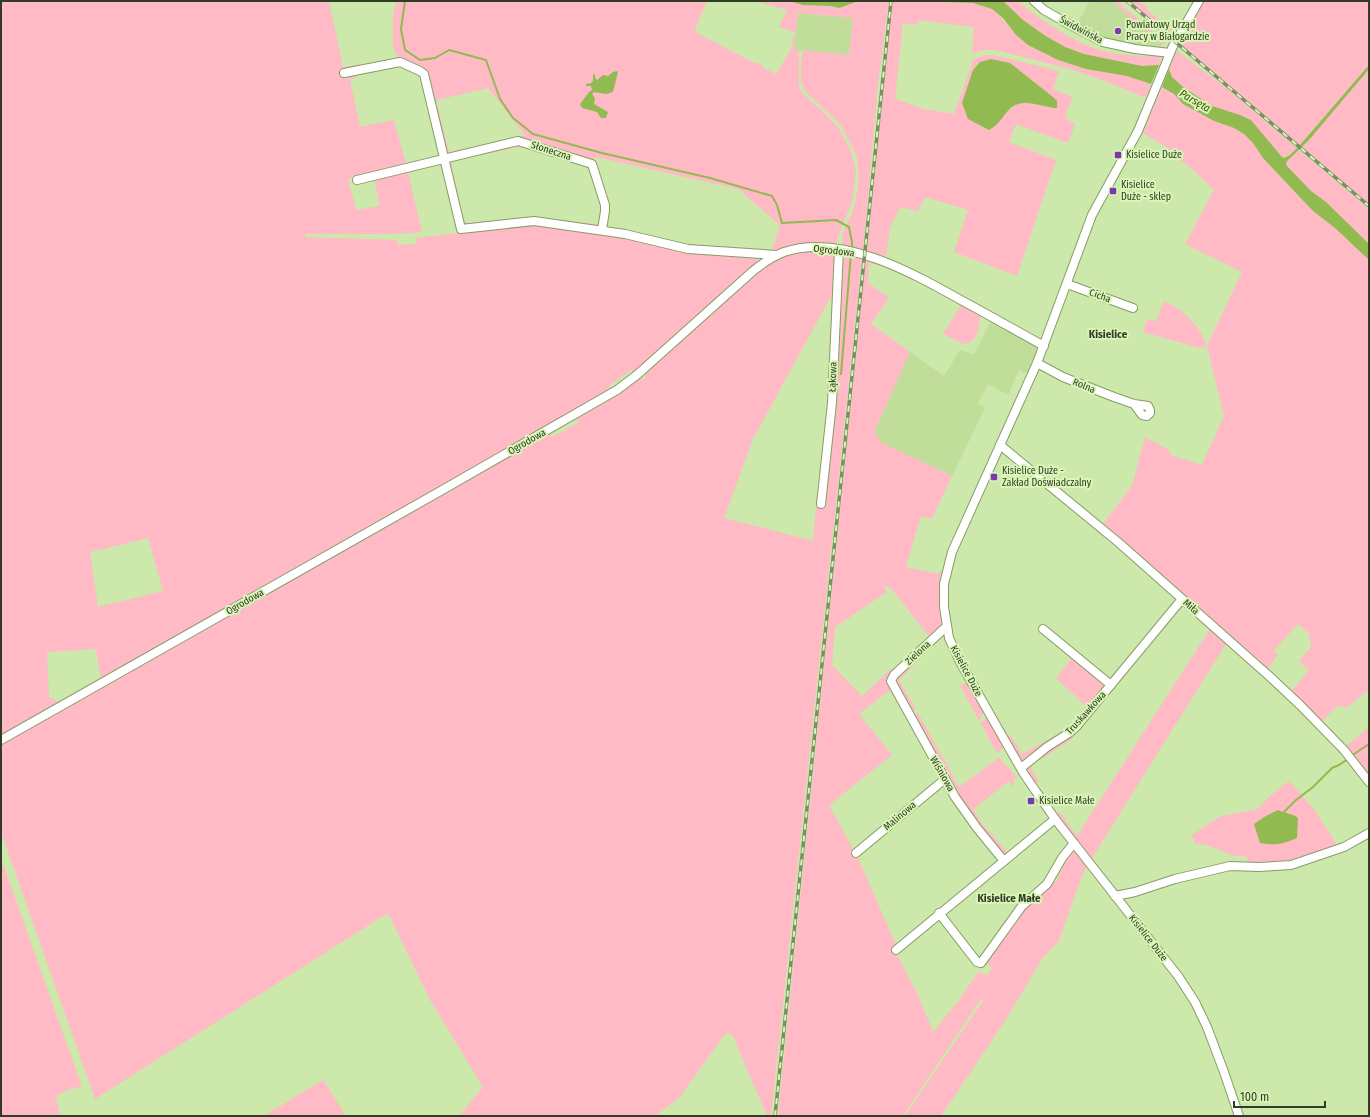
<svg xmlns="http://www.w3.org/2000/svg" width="1370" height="1117" font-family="'Fira Sans Condensed',sans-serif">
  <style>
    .built { fill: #c0dd9a }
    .green { fill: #ffbac6; fill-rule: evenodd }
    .water { fill: #91ba51 }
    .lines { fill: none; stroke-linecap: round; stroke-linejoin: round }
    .stream { stroke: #91ba51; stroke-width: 2 }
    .minor-casing { stroke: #859d64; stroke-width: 10 }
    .minor { stroke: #fff; stroke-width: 8 }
    .rail-casing { stroke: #7b8d64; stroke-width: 3.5 }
    .rail { stroke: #daf5b8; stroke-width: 2; stroke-dasharray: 6; stroke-linecap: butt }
    .poi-dot { fill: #7a38ac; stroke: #daf5b8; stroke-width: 1.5 }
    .labels { text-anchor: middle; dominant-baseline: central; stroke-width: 4; stroke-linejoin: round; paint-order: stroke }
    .poi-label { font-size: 10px; fill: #323c24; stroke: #daf5b8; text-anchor: start }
    .street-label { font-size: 10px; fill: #323c24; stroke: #daf5b8 }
    .water-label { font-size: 11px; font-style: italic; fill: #3d570a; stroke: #daf5b8 }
    .neighbourhood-label { font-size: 11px; font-weight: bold; fill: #323c24; stroke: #daf5b8 }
  </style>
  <rect width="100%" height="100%" fill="#cde8ab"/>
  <g class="built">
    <path d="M1090,1H1112L1162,45L1157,49L1112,43L1076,25Z"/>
    <path d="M798,13L853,18L849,55L794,50Z"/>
    <path d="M991,321L1033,346L1036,349L1037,354L1028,374L1019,370L1008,395L988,384L978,404L985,408L952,476L882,443L874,432L910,352L944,376L960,350L974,355Z"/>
  </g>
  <g class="green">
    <path d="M1,1H329L343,67L361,64L362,68L356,74L357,78L350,79L360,127L394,120L406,163L436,156V158L348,179L356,210L380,206L374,179L439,162L441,164L442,168L439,165H435L408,172L422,232L396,234H305V237L397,240L398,245L416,244V238L534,224L755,257L758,259L757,264L634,374L631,370L610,385L612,389L101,681L96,649L47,652L49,697L62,703L1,736ZM148,538L163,591L98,607L90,552Z"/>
    <path d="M395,1H707L695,29L697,33L753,62L758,64L761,62L762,67L776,74L790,51L795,32L779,27L787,10L756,1H789L803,5L831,6L839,8L856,2L889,1L878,84L863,251L842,246V238L843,232L853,211L856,198L859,178L857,157L841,125L804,90L801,82V62L803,50L849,55L853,18L798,13L794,49L799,50V86L802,93L821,110L838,127L851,151L855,166L856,174L852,202L840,231L836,245C822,245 808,244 794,246C787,247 779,252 772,251L780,225L738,189L596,157L594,159V163L520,138L448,154L445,152L435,108L438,107L449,152L525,135L488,88L437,100V104H434L424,66L417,67L398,59L393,47V15L396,3Z"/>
    <path d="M893,1L973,3L992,9L997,13L1016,35L1028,45L1058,60L1086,69L1127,76L1151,84L1146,96H1141L1115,85L1074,70L995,50H985L972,53L974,27L918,20L917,25L903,23L895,99L924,109L954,114L972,64V60L985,55H993L1059,71L1053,89L1072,97L1065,118L1075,124L1068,143L1016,124L1009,142L1056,160L1017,276L954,252L968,210L925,197L918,211L900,207L890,228L886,256L867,251ZM1010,63L1053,97L1052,108C1018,98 1016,101 994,127Z"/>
    <path d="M1003,1H1021L1020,3C1045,23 1080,47 1112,53C1123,55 1134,55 1146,57V53L1161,57L1159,65L1142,66L1084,54L1065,47L1044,35L1023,20Z"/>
    <path d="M1112,1H1117L1166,43L1162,45Z"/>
    <path d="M1129,1H1140L1148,8L1147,10L1174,32L1171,38Z"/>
    <path d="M1204,1H1369V65L1300,145L1180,44Z"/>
    <path d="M1177,51L1229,90L1297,148L1290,155L1282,157L1240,115L1212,106L1183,87L1172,77L1169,69Z"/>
    <path d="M1369,69V204L1302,147Z"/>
    <path d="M1162,87L1174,94L1183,104L1214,121L1234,128L1244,134L1253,143L1263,158L1313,211L1335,228L1369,260V690L1347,707L1337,706L1322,721L1291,691L1309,671L1299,661L1311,647L1309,633L1298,624L1273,651L1278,655L1267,669L1103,524L1132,486L1145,437L1169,450L1170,455L1202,465L1224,416L1207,346L1200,348L1143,332L1147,319L1156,321L1164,301C1178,308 1190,316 1198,329C1202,334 1204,340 1207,346L1242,272L1185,244L1214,190L1188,165L1175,157L1171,150L1143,133Z"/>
    <path d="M514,144L524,146L452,161L451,164L464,220L468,223L528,217L597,224L599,223L596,227L544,220L466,225L463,223L448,162Z"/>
    <path d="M1299,150L1369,209V244L1326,202L1311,191L1286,165L1287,161Z"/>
    <path d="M814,250L832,252L837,256L834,297L830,298L753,439L724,518L813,541L816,507L824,508L835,401L842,261L846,255L862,258L771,1116H767L732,1034L726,1033L679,1098L655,1116H459L483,1087L430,1000L388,913L95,1099L1,832V744L546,435L550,433L552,437L579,422L577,418L639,379L641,378L644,380L646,378L645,373L767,264L791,254Z"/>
    <path d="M866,259L889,267L869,263L868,283L889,298L871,324L910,352L874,432L882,443L952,476L932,519L921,516L906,567L938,574L939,571L942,572C938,591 940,606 942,625C939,630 934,635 928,635L890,587L884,586L887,592L835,627L832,665L862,696L891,669L894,672L895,698L890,690L859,714L892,755L829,805L858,858L896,945L897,955L917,993L933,1032L959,1000L979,971L986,976L992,968L985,962L1035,896L1057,880L1069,854L1073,852L1078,853L1087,866L1081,878L1059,941L1042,959L1005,1021L941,1116H905L983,1001L981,999L903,1116H778Z"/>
    <path d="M961,305C966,307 975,310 979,314C981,317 980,320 979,324C978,334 975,343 963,344L943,334Z"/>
    <path d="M1210,629L1226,644L1092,858L1116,889L1122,890L1126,889V890L1121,892H1117L1056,815L1059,811L1077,836Z"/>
    <path d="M1068,652L1103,681L1105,686L1069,731L1024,761L1019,758L1007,737L1010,734L1022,754L1066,730L1086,706L1056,678L1071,659L1066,654Z"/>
    <path d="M914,660L916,663L899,680L916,710L911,712L896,682V678Z"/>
    <path d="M966,683H968L983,709L984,712L979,720L960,686Z"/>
    <path d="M918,713L959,787L999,758L1017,777L1013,780L1014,782L1013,787L1009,781L973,809L981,822L1009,854H1002L957,795L913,716Z"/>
    <path d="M987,716L1005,746L997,753L981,724Z"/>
    <path d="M1369,727V779L1346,746Z"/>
    <path d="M1076,731H1078L1071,740L1033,764L1031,768L1039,782H1034L1028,772L1030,765Z"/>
    <path d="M1289,781L1316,812L1337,845L1289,861L1259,864L1247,862V857L1232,855L1207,845L1195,844L1192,835L1221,816L1258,809L1270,796Z"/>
    <path d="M1,861H2L82,1087C71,1088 64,1090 56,1097L60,1116H1Z"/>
    <path d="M323,1080L346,1116H264Z"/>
  </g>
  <g class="water">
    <path d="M789,1H868L856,2L839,8L831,6L803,5Z"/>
    <path d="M917,1H1003L1023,20L1044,35L1065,47L1084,54L1142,66L1159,65L1151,84L1127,76L1086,69L1058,60L1028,45L1016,35L1003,18L992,9L973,3Z"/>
    <path d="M991,59L1010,63L1053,97L1057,101V108C1039,107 1021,95 1007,112C1001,119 997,126 989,130L968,119L962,103L973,70L980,62Z"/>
    <path d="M1369,65V69L1309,140L1287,161L1286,165L1311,191L1326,202L1369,244V260L1335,228L1313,211L1263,158L1253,143L1244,134L1234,128L1214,121L1183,104L1174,94L1162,87L1169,69L1172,77L1183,87L1212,106L1240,115L1251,120L1281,156L1284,158L1290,155L1300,145Z"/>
    <path d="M617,71L618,72L613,92L606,94L594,92L592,94L595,98L594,104L608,112L606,118H601L597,112L582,108L580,104L589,92L592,90L591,86H586V84L591,83L593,81V75L594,73L596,79L597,80L603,75L608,76L613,72Z"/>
    <path d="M1278,810C1285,814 1292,813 1298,818L1297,838C1283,844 1275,846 1260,843L1254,824L1264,817Z"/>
  </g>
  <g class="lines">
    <g class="stream">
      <path d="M405,1L401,29L405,50L420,60L435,58L449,50L486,60L500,99L513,118L533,134L602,153L710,178L772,196L777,205L782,223L836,220L849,227L852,242V249"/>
      <path d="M841,374L851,253"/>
      <path d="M1351,756L1369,744"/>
      <path d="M1283,813L1296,800L1313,787L1332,768L1339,765L1348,759"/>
    </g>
    <g class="minor-casing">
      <g id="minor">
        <path d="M1034,1L1044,10L1065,22L1103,42L1135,49L1170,53"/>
        <path d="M1199,1L1173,46L1138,131L1092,215L1037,363L952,552L944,584V607L949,638L960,662L1024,774L1055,819L1178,976L1195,1002L1207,1027L1224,1072L1239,1116"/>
        <path d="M344,73L400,62L420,71L424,74L461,229L534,221L625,234L688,249L777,255"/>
        <path d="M357,180L518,141L592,164L605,205V211L602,230"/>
        <path d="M1067,284L1133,308"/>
        <path d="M1037,363L1063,377L1114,397L1134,404L1148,406L1150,410V413L1147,416L1142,415L1134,404"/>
        <path d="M1000,445L1118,542L1268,675L1300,705L1344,750L1369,782"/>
        <path d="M821,504L832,403L839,250"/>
        <path d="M947,626L894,675L891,681L955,797L977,828L1004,861"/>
        <path d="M1043,629L1111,685"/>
        <path d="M1,740L437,493L617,390L638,374L753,271C763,263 773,256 784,252C841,233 911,272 959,299C987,314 1015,330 1044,346"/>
        <path d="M1021,768L1047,747L1069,733L1076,727L1182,599"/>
        <path d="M856,853L945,779"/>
        <path d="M1115,896L1135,892L1175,879L1230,866L1259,867L1291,865L1344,847L1369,833"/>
        <path d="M939,913L977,962L981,963L1022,906L1047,884L1062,858L1074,843"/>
        <path d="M896,950L1055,819"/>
      </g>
    </g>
    <use href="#minor" class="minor"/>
    <g class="rail-casing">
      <g id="rail">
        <path d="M1127,1L1369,206"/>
        <path d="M775,1116L891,1"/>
      </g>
    </g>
    <use href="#rail" class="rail"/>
  </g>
  <g class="poi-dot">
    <circle cx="1118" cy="31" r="4"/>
    <rect x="1114" y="151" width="8" height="8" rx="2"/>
    <rect x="1109" y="187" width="8" height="8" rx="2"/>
    <rect x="990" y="473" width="8" height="8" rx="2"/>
    <rect x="1027" y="797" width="8" height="8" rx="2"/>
  </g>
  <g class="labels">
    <g class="poi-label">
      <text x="1126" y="25">Powiatowy Urząd<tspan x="1126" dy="12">Pracy w Białogardzie</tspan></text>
      <text x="1126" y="155">Kisielice Duże</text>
      <text x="1121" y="185">Kisielice<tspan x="1121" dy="12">Duże - sklep</tspan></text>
      <text x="1002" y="471">Kisielice Duże -<tspan x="1002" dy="12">Zakład Doświadczalny</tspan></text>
      <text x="1039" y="801">Kisielice Małe</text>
    </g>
    <g class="street-label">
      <text transform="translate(1081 30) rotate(28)">Świdwińska</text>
      <text transform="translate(551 151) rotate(18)">Słoneczna</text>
      <text transform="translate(834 251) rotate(7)">Ogrodowa</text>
      <text transform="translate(1100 296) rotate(20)">Cicha</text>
      <text transform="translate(833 377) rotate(-88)">Łąkowa</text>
      <text transform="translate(1084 386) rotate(23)">Rolna</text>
      <text transform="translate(527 442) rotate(-30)">Ogrodowa</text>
      <text transform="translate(245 602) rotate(-30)">Ogrodowa</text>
      <text transform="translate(1191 607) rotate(42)">Miła</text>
      <text transform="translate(918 653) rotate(-43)">Zielona</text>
      <text transform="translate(966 671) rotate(62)">Kisielice Duże</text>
      <text transform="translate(1086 713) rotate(-48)">Truskawkowa</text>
      <text transform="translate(942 774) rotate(60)">Wiśniowa</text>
      <text transform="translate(900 816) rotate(-40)">Malinowa</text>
      <text transform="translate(1148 938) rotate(52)">Kisielice Duże</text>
    </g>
    <g class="water-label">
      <text transform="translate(1195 101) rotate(30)">Parsęta</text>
    </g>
    <g class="neighbourhood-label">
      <text x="1108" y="334">Kisielice</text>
      <text x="1009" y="898">Kisielice Małe</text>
    </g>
  </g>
  <rect width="1370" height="1117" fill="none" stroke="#323c24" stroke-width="4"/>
  <path d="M1234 1101v6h91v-6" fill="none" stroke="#323c24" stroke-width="2"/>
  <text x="1240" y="1101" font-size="12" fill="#323c24" stroke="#daf5b8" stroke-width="3" paint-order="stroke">100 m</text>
</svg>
